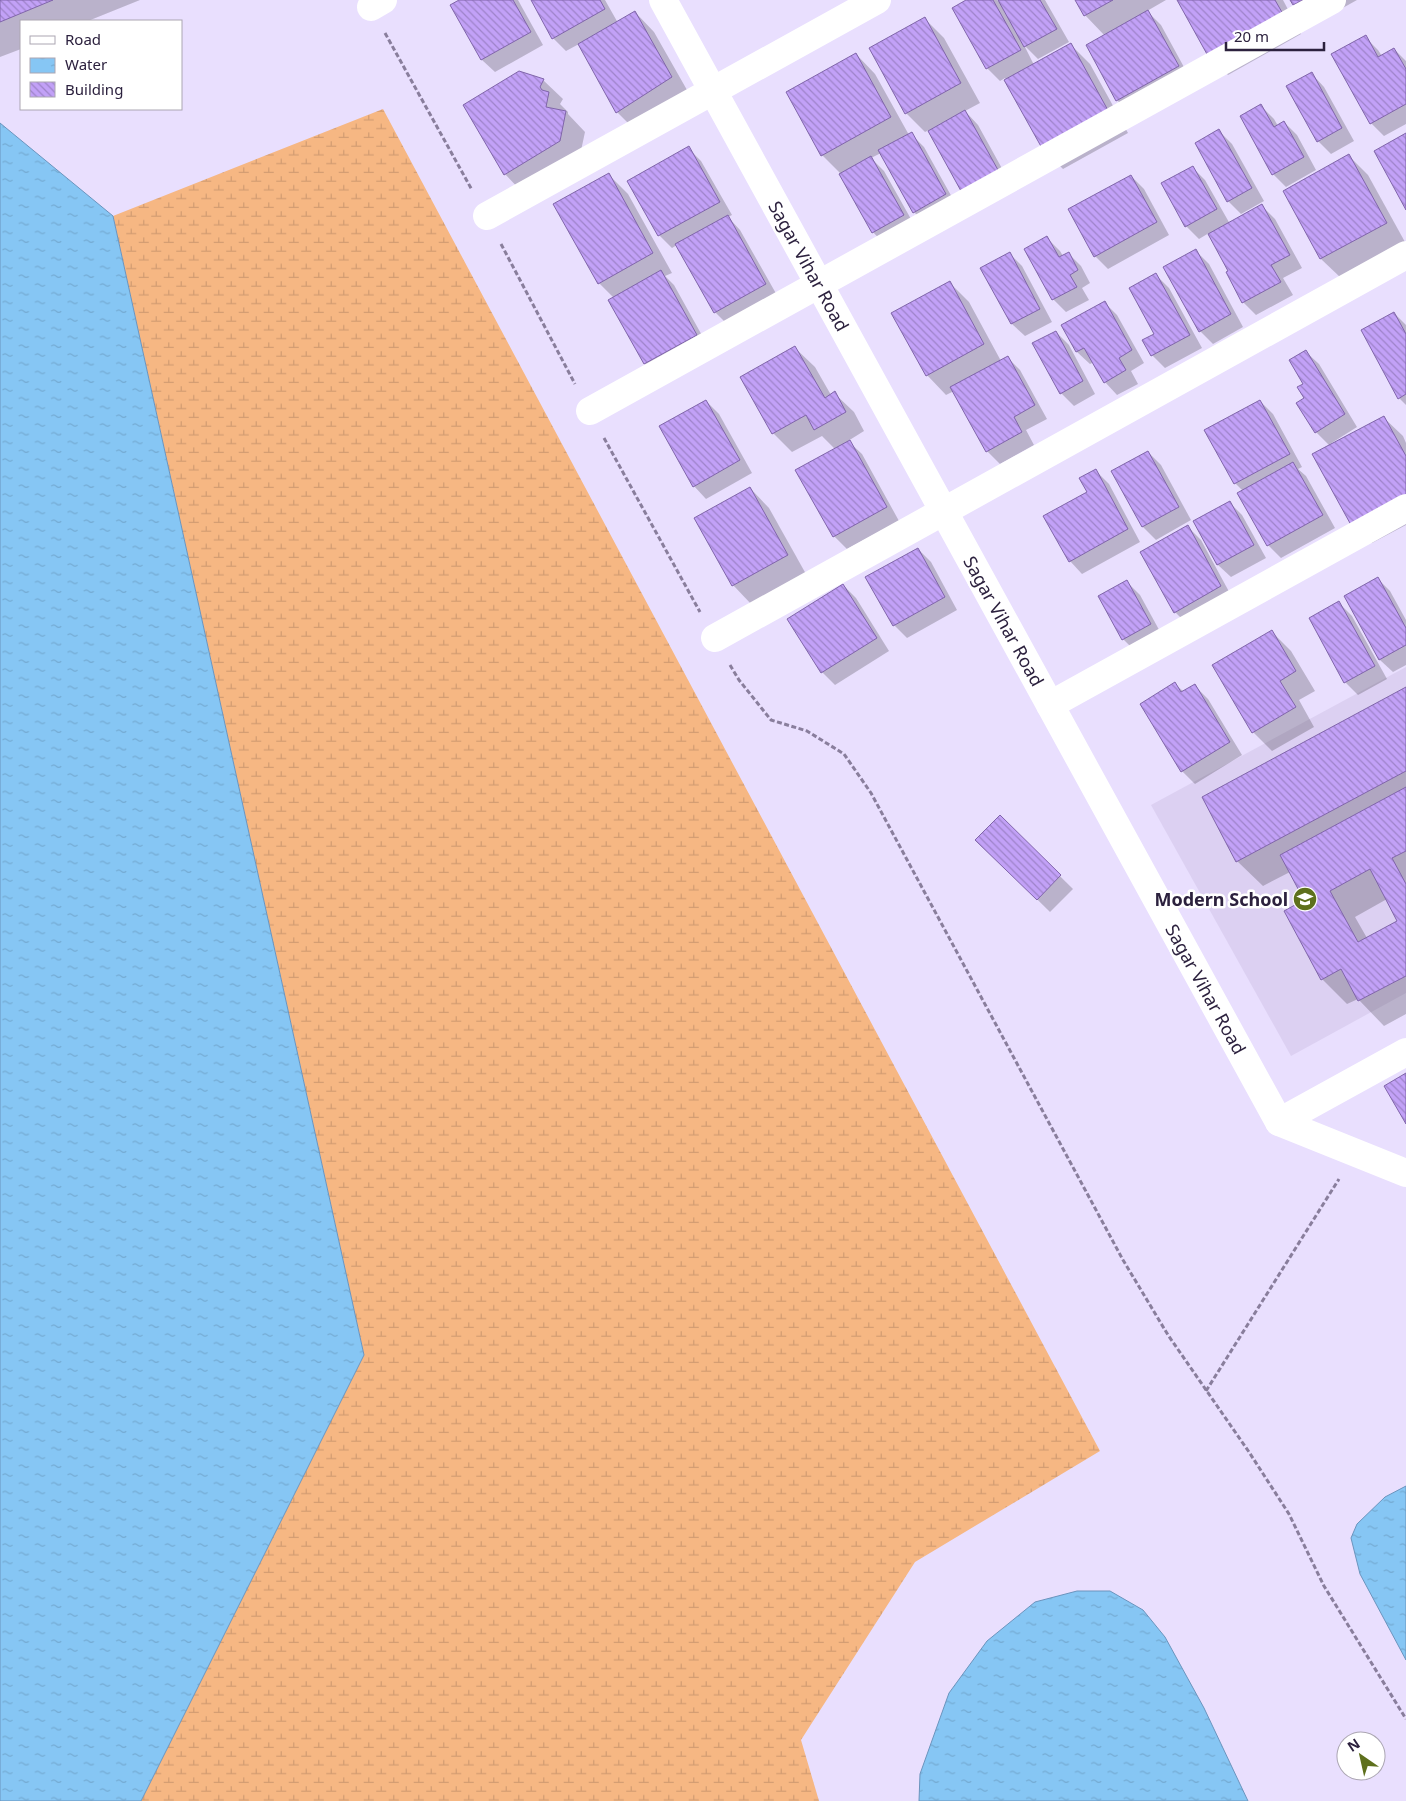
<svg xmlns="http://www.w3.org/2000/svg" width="1406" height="1801" font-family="'Noto Sans',sans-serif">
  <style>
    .built { fill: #dcd0f2 }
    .wetland { fill: url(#wetland-marsh) }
    .water { fill: url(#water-ripples); stroke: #6b94bd }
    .shadow { fill: #0003; fill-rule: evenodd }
    .building { fill: url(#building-back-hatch); stroke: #8065aa; fill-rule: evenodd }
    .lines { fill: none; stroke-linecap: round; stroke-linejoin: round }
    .path { stroke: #897e9c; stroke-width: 3; stroke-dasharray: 5 2.5; stroke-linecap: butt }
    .minor { stroke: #fff; stroke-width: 28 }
    .labels { text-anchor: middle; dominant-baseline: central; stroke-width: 5; stroke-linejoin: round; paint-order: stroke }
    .street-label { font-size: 18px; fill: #2c213e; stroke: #fff }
    .poi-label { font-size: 18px; font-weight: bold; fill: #2c213e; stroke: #fff; text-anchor: end }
  </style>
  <defs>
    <pattern id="wetland-marsh" width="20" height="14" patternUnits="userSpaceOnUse" patternTransform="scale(1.25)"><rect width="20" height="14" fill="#f6b783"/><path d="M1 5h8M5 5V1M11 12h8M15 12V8" fill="none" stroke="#d39d72"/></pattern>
    <pattern id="water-ripples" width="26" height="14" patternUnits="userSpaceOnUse" patternTransform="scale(1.25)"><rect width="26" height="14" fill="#86c6f4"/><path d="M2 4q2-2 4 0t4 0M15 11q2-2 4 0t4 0" fill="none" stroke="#74aad2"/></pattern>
    <pattern id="building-back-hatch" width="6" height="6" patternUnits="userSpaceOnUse" patternTransform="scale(1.25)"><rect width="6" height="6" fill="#c2a1f7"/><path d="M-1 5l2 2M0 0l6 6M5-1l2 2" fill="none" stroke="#9e83c9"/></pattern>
  </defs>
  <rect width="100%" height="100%" fill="#e9dffe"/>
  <path class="built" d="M1406,667V993L1291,1056L1151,805Z"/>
  <path class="wetland" d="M383,109L1100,1451L915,1562L801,1740L819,1801H141L364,1355L113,216Z"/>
  <g class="water">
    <path d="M0,123L113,216L364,1355L141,1801H0Z"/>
    <path d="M1406,1486V1660L1360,1574L1351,1538L1357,1524L1385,1497Z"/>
    <path d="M1077,1591H1110L1143,1610L1165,1637L1204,1708L1248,1801H919L920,1774L949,1693L987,1641L1035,1602Z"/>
  </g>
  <g class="shadow">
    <path d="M0,0H140L88,21H21V49L0,57Z"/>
    <path d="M461,0H518L543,45L495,72L482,60Z"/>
    <path d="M532,0H605L618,23L635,12L654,32L691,97L636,131L617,112L579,44L566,51L553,38Z"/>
    <path d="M969,0H997L1002,5L1000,0H1045L1069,42L1038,59L1024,45L1034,65L1071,45L1090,64L1128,133L1063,169L1044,150L1005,78L1000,81L987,68Z"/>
    <path d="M1076,0H1166L1147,11L1161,25L1191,80L1130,113L1117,100L1105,36L1085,15Z"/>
    <path d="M1179,0H1283L1301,34L1228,75L1209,55Z"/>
    <path d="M1292,0H1357L1314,24Z"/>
    <path d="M925,19L944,38L980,103L965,111L978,125L1010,183L962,190L929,130L925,132L906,113Z"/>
    <path d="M1365,37L1378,50L1382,56L1394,49L1406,61V124L1384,136L1371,123Z"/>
    <path d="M856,54L875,74L909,135L911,134L924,147L958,208L927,225L914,212L881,153L871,158L884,171L916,228L885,245L873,232L841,174L822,155Z"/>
    <path d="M1312,74L1324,87L1354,141L1331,154L1318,141Z"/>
    <path d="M543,80L563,99L560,104L568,112V114L585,132L579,160L524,194L505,174L464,106Z"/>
    <path d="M1261,106L1274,119L1278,126L1284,122L1297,135L1316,170L1286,187L1273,174Z"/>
    <path d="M1219,131L1232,144L1264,201L1241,214L1228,201Z"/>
    <path d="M688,148L701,161L732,215L728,217L740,230L778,297L728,325L715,312L677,245L672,248L659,235Z"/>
    <path d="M1349,156L1368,175L1405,242L1341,278L1321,259L1284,191Z"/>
    <path d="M1192,167L1205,180L1230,224L1262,206L1275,219L1302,268L1283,278L1293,295L1256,315L1243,302L1230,272L1209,233L1199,239L1186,226Z"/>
    <path d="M608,174L628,194L672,273L665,276L674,285L709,348L658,377L645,364L614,298L599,283Z"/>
    <path d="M1131,176L1144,189L1169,235L1108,269L1095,256Z"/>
    <path d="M1047,238L1060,251L1063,256L1068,253L1081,266L1090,283L1082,288L1089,300L1066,312L1053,299Z"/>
    <path d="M1196,251L1209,264L1243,327L1213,344L1200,331Z"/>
    <path d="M1009,253L1022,266L1052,322L1025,336L1012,324L982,268Z"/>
    <path d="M1156,275L1169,288L1202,348L1165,368L1152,355L1155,334Z"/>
    <path d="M950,283L969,302L1001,361L1007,357L1020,370L1047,419L1026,430L1034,445L1000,464L987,451L954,391L946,395L927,375Z"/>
    <path d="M1104,302L1117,315L1144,363L1131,371L1138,384L1117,395L1105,382L1094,362L1090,364L1077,352L1062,325Z"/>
    <path d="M1394,313L1406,325V405L1399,398Z"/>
    <path d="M1056,332L1069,345L1095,394L1074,406L1061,393Z"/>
    <path d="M795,348L815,367L831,395L834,393L854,412L864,431L848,441L862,454L899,521L847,549L834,536L835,449L822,436L792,452L773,433Z"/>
    <path d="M1306,352L1319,364L1357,427L1330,444L1331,446L1383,417L1403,436L1406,443V525L1372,543L1352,524L1330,446L1316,432L1305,399Z"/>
    <path d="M706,401L719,414L752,473L706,499L694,486Z"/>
    <path d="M1260,401L1273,414L1302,467L1298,469L1306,476L1335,528L1281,558L1268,545L1243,491L1235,483Z"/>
    <path d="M1148,452L1161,465L1191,520L1156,540L1143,527L1113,471Z"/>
    <path d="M1096,471L1109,484L1140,542L1082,574L1070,561Z"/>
    <path d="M750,488L769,508L806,574L752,605L733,585Z"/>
    <path d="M1230,503L1242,515L1266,558L1231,577L1218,565Z"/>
    <path d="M1188,527L1201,540L1233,599L1188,625L1175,612Z"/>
    <path d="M918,549L931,562L957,610L907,638L894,625Z"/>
    <path d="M1377,578L1390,591L1406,620V665L1393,672L1380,660L1345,596Z"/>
    <path d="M1127,582L1140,595L1163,637L1136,652L1123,639Z"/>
    <path d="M843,585L856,598L889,651L835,685L822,672Z"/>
    <path d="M1339,603L1352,616L1387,679L1358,695L1345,682Z"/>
    <path d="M1272,632L1291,651L1315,691L1299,700L1314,727L1272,751L1253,732Z"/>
    <path d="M1175,684L1184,692L1195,686L1208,699L1242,755L1195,784L1182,771Z"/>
    <path d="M1406,689V1014L1384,1026L1358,999L1347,1004L1322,979L1305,900L1290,872L1263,886L1237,861ZM1387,899L1399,921L1367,938L1355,917Z"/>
    <path d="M1000,817L1073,889L1050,912L977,840Z"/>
  </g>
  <g class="building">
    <path d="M0,0H53L0,22Z"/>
    <path d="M459,0H513L531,32L481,60L450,5Z"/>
    <path d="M531,0H600L605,9L552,39Z"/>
    <path d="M966,0H993L1021,50L986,69L952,8Z"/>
    <path d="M998,0H1040L1057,29L1024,47Z"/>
    <path d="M1075,0H1113L1084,16Z"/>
    <path d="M1177,0H1275L1283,14L1208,56Z"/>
    <path d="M1290,0H1303L1293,5Z"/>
    <path d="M1148,10L1179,66L1116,101L1086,45Z"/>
    <path d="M635,11L672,77L616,113L578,44Z"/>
    <path d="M925,17L961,83L905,114L869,48Z"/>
    <path d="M1366,35L1378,57L1394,48L1406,69V104L1370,124L1331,54Z"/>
    <path d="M1071,43L1110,114L1043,150L1004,80Z"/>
    <path d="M856,53L891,117L821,156L786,92Z"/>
    <path d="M519,71L544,79L540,87L542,90L549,92L546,107L566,111L560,141L504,175L463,105Z"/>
    <path d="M1312,72L1342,128L1317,142L1286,86Z"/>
    <path d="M1261,104L1274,127L1284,121L1304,157L1272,175L1240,116Z"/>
    <path d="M965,110L998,170L961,191L928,131Z"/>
    <path d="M1219,129L1252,188L1227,202L1195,143Z"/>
    <path d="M912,132L946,194L913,213L878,150Z"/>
    <path d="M1406,133V210L1374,151Z"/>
    <path d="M689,146L720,202L658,236L627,181Z"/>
    <path d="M1349,154L1387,223L1320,259L1283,191Z"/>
    <path d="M871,156L904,215L872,233L839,174Z"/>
    <path d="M1193,166L1217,209L1185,227L1161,183Z"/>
    <path d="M609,173L653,253L598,284L553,204Z"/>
    <path d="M1131,175L1157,222L1094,257L1068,209Z"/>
    <path d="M1262,204L1290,255L1271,265L1281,282L1242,303L1226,272L1228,271L1208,234Z"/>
    <path d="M728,215L766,284L714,313L675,244Z"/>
    <path d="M1047,236L1059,257L1069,252L1078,270L1070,275L1077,287L1052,300L1024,249Z"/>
    <path d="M1196,249L1231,314L1199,332L1163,267Z"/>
    <path d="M1010,252L1040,309L1011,324L980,268Z"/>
    <path d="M661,270L697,335L644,364L608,300Z"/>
    <path d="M1156,273L1190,335L1151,356L1142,340L1154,334L1129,288Z"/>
    <path d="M950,281L984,344L926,376L891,313Z"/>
    <path d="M1105,301L1132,350L1119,358L1126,370L1104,383L1084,348L1076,352L1061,325Z"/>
    <path d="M1394,312L1406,334V394L1398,399L1361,330Z"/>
    <path d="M1056,331L1083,381L1060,394L1032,343Z"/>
    <path d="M795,346L825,398L835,391L846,412L814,430L806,415L772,434L740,377Z"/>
    <path d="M1306,350L1345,414L1315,433L1296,403L1304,398L1297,387L1303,384L1289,360Z"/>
    <path d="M1008,356L1035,405L1014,417L1022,432L986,452L950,387Z"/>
    <path d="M706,400L740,460L693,487L659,426Z"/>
    <path d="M1260,400L1290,454L1234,484L1204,430Z"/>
    <path d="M1384,416L1406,456V495L1351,525L1312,454Z"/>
    <path d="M850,440L887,507L833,537L795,470Z"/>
    <path d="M1148,451L1179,507L1142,527L1111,471Z"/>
    <path d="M1293,462L1323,515L1267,546L1237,493Z"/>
    <path d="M1096,469L1128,529L1069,562L1043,516L1087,492L1079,478Z"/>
    <path d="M750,487L788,555L732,586L694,518Z"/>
    <path d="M1230,501L1254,545L1217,565L1193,521Z"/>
    <path d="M1188,525L1221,586L1174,613L1140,552Z"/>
    <path d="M918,548L945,597L893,626L865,577Z"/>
    <path d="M1378,577L1406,628V645L1379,660L1344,596Z"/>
    <path d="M1127,580L1151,624L1122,640L1098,596Z"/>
    <path d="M843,584L877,638L821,673L787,619Z"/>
    <path d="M1339,601L1375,666L1344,683L1309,618Z"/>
    <path d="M1272,630L1296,671L1280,681L1296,707L1252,733L1212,665Z"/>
    <path d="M1175,682L1181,692L1195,684L1230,742L1181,772L1140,704Z"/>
    <path d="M1406,687V771L1236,862L1202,797Z"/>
    <path d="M1406,787V851L1392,858L1406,884V976L1358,1001L1341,969L1321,980L1284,911L1304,900L1280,855ZM1370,869L1397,921L1358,942L1330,891Z"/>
    <path d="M1000,815L1061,875L1037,900L975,840Z"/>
    <path d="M1406,1073V1124L1384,1086Z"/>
  </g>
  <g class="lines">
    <g class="path">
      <path d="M385,33L472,190"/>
      <path d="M501,244L575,384"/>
      <path d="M604,438L700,612"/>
      <path d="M730,665L739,680L771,720L807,731L844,754L871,793L1123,1260L1168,1335L1249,1452L1289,1514L1324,1586L1406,1719"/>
      <path d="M1206,1391L1339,1179"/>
    </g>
    <g class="minor">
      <path d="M663,0L1279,1122L1406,1173"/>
      <path d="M371,7L383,0"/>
      <path d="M487,216L877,0"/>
      <path d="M590,411L1332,0"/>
      <path d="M715,638L1406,255"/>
      <path d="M1050,705L1406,508"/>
      <path d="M1279,1122L1406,1052"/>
    </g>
  </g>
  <defs>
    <g id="school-disc" transform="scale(1.25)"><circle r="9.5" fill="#5e701d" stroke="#fff"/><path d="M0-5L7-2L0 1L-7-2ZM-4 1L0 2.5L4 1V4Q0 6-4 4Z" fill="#fff"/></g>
  </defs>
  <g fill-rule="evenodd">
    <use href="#school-disc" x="1305" y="899"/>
  </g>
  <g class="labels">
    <g class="street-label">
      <text transform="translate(809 266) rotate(61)">Sagar Vihar Road</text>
      <text transform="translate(1004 621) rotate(61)">Sagar Vihar Road</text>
      <text transform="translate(1206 989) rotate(61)">Sagar Vihar Road</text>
    </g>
    <g class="poi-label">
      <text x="1288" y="899">Modern School</text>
    </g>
  </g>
  <rect x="20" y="20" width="162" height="90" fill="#ffffff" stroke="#aba6b2"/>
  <rect x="30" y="36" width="25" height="8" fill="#ffffff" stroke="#aba6b2"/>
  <text x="65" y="45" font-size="15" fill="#2c213e">Road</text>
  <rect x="30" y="58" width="25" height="15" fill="url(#water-ripples)" stroke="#aba6b2"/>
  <text x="65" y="70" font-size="15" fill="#2c213e">Water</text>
  <rect x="30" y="82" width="25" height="15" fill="url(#building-back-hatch)" stroke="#aba6b2"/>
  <text x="65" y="95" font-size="15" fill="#2c213e">Building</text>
  <g transform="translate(1361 1756) rotate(326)"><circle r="24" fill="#ffffff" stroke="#aba6b2"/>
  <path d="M0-4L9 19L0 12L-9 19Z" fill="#5e701d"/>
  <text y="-8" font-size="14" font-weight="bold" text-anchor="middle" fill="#2c213e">N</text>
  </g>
  <path d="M1226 42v8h98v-8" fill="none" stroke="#2c213e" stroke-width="2.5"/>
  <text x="1234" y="42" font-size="15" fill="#2c213e" stroke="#ffffff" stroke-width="4" paint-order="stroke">20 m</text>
</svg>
